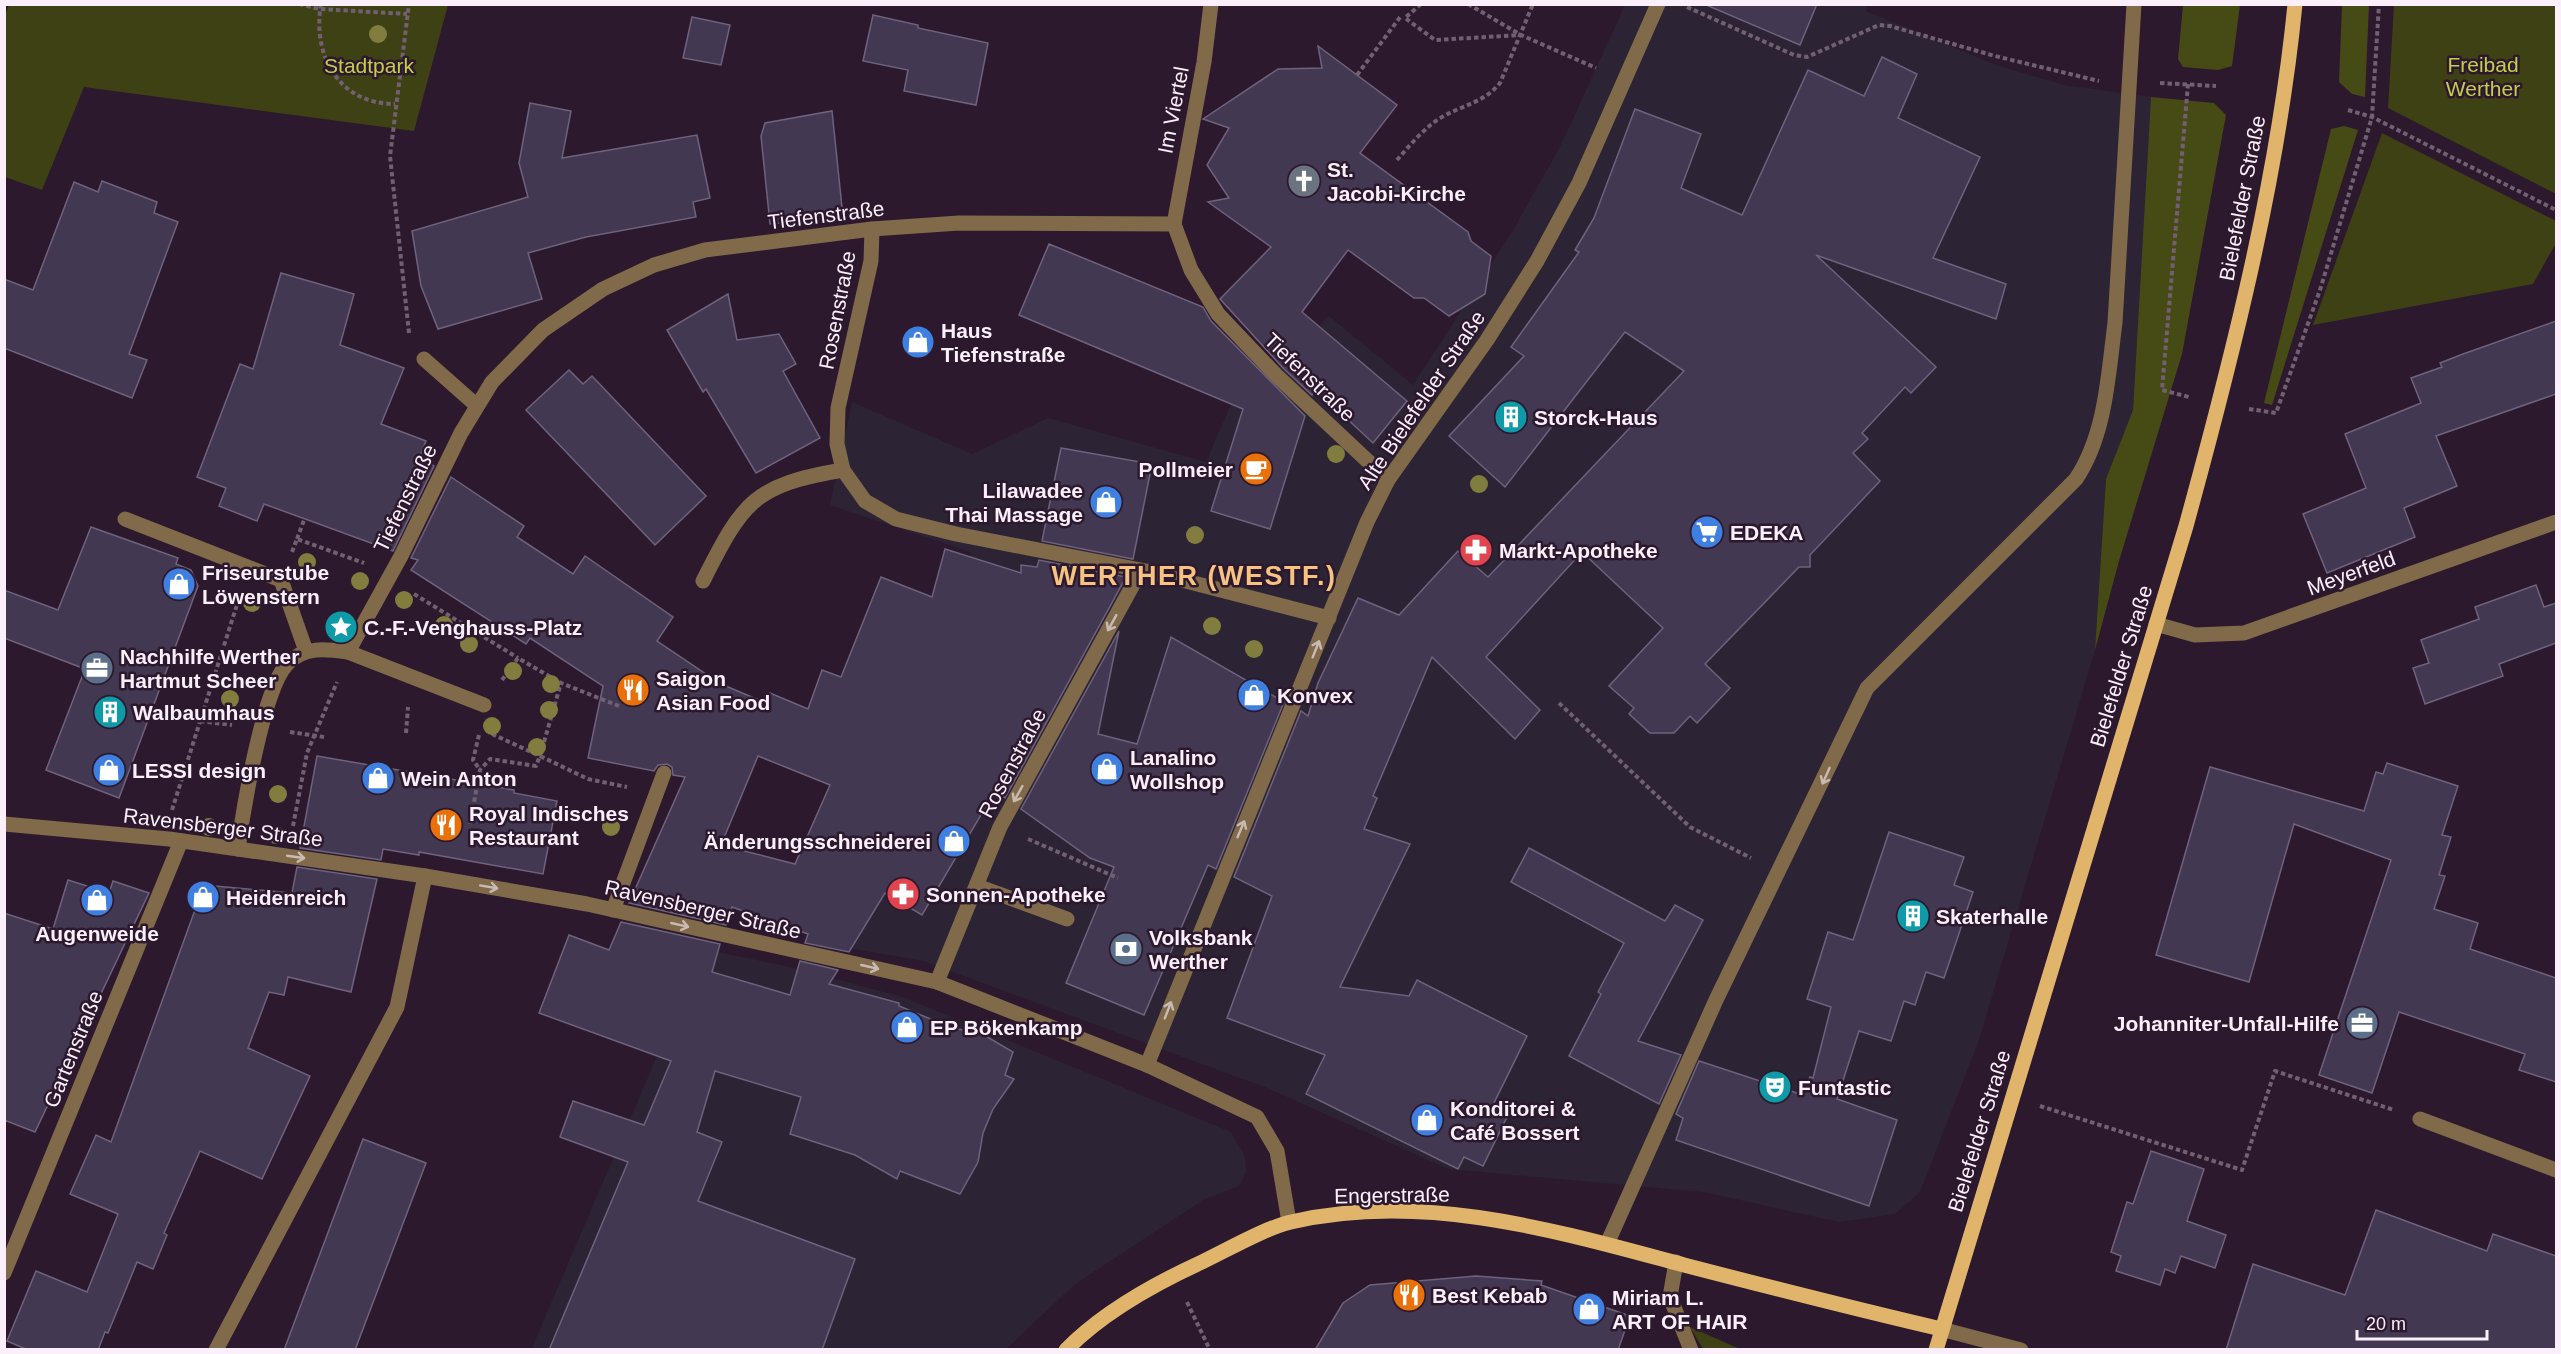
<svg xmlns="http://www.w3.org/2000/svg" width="2561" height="1354" font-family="Helvetica,sans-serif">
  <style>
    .commercial { fill: #2c2434 }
    .green { fill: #3e4113 }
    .forest { fill: #464a15 }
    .building { fill: #433851; stroke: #6e627d; stroke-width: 1.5; fill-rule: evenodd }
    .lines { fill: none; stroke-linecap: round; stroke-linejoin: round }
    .path { stroke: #716071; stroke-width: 4; stroke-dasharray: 4.5 3; stroke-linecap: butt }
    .minor { stroke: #806a49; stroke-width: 15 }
    .major { stroke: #e1b46c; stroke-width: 15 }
    .tree { fill: #807d3e }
    .oneway { stroke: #cabab4 }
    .labels { text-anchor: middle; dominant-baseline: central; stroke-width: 5; stroke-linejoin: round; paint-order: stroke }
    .park-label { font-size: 21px; fill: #c5ce4b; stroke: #2c192d }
    .street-label { font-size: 21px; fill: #fceffc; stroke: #2c192d }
    .poi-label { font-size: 21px; font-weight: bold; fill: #fceffc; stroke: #2c192d; text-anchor: start }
    .district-label { font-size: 27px; font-weight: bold; letter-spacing: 1.5px; fill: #f6c383; stroke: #2c192d }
  </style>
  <rect width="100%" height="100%" fill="#2c192d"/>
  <g class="commercial">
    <path d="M1625,5H1868L1866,11L1996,65L2064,85L2151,97L2133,410L2106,479L2095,650L1979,1040L1920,1192L1895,1214L1839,1222L1704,1192L1448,1169L1267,1088L923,961L808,941L932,682L971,552L830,505L852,402L972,454L1048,418L1206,462L1235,395L1289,356L1329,316L1413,385L1512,232L1561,145Z"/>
    <path d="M703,949L790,967L903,997L1231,1132L1245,1157L1246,1172L1239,1186L1203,1200L1074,1285L1006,1349L531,1350Z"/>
  </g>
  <g class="green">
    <path d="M9,5V4L448,5L414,131L84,87L42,190L5,177L4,18Z"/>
    <path d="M2394,5H2556V194L2388,108Z"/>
    <path d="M2382,133L2556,221V243L2533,284L2313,325Z"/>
    <path d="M1690,1327L1740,1349H1703Z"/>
  </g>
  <g class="forest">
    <path d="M2183,5H2240L2232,66L2218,70L2183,67L2178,59Z"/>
    <path d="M2342,5H2369L2365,97L2352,94L2339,82Z"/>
    <path d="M2151,97L2214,103L2226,115L2182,354L2119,561L2095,650L2106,479L2133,410Z"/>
    <path d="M2344,126L2358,130L2272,405L2264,403L2331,129Z"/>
  </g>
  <g class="building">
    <path d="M1704,4H1817L1800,45Z"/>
    <path d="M873,15L918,25V28L988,43L976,105L904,91L908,70L863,61Z"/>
    <path d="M692,17L730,25L721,65L683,58Z"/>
    <path d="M1318,46L1397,105L1360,153L1468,232L1471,241L1491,256L1485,294L1449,316L1424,298H1414L1348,250L1302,312L1407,401L1373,443L1314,388L1312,395L1283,368L1220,299L1271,247L1208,202L1229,198L1207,165L1229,128L1203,119L1278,69L1322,68Z"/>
    <path d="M1882,57L1917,74L1898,118L1980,157L1933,258L2006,284L1996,319L1816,255L1936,367L1911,393L1905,387L1862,433L1868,439L1853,453L1880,481L1810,555V567H1799L1705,664L1730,688L1697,723L1690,716L1674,733H1650L1629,714L1634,708L1609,686L1663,628L1582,552L1486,657L1540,710L1515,739L1432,657L1373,796L1377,798L1364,829L1410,844L1340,987L1409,996L1417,980L1527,1036L1491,1109L1507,1117L1483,1166L1464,1157L1458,1169L1306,1094L1325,1055L1227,1018L1272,896L1234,877L1301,711L1308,716L1318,683L1358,598L1399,615L1458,551L1488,577L1684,371L1625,332L1505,487L1449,436L1524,356L1511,347L1579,252L1575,250L1594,218L1635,109L1701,134L1681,188L1742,215L1808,70L1864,96Z"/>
    <path d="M530,103L571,111L562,158L697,135L710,198L693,202L696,217L586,237L528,253L542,299L438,329L421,286L412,231L528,197L519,163Z"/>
    <path d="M832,111L843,217L770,224L761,136L765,123Z"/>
    <path d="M102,181L157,202L154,213L178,222L129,354L147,360L132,398L4,348V279L33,290L74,182L98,192Z"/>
    <path d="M1049,244L1203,307L1211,321L1305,416L1270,529L1211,511L1243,409L1019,315Z"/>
    <path d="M281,273L354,294L340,345L404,368L381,424L426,441L420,456L434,466L393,551L264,504L257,521L219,506L226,488L197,477L240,364L253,369Z"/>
    <path d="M728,294L737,340L779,334L796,364L783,371L820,438L756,473L706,389L703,392L667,330Z"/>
    <path d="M2556,321V394L2436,436L2457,486L2404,508L2415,537L2327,573L2303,514L2366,488L2345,434L2421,403L2411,378L2442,367L2440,363L2463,354Z"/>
    <path d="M569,370L583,384L592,376L706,496L655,545L526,410Z"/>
    <path d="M1061,448L1152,464L1133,559L1042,541Z"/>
    <path d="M451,477L524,526L517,537L573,574L585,556L673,617L657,641L721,684L766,703L770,693L808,709L822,670L841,677L881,577L932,597L945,549L1021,573V565L1037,567L1039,560L1126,577L1005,798L995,791L922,915L885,893L849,952L805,943L808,934L732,907L726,925L629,903L685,777L673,775L672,767L667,764L658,765L654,771L588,758L603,686L530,638L526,644L411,570L418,560L411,558ZM758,756L830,785L795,864L721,845Z"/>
    <path d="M91,527L178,558L176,564L191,570L198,586L119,798L46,770L85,669L4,638V590L58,610Z"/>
    <path d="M2536,585L2544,607L2556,603V643L2499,664L2503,676L2425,704L2413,668L2429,663L2421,640L2479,619L2475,607Z"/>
    <path d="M1119,631L1098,734L1137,744L1171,637L1284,702L1216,869L1208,865L1144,1015L1066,983L1114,867L1090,858L1021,809Z"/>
    <path d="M317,756L514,790V793L557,801L543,874L419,852V855L383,849L381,860L300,848Z"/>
    <path d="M2387,763L2458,786L2442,835L2451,837L2439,875L2445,876L2434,909L2478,923L2470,949L2556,978V1082L2519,1070L2525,1054L2399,1012L2372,1093L2319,1075L2391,860L2294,824L2249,982L2156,955L2210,767L2364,811L2376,772L2383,774Z"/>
    <path d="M1889,832L1964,857L1954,885L1973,892L1944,978L1926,972L1915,1005L1904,1001L1891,1041L1859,1031L1837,1099L1897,1120L1869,1206L1676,1140L1683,1118L1676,1114L1699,1061L1803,1095L1810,1077L1813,1078L1831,1007L1807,999L1828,932L1853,940Z"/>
    <path d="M1529,848L1665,921L1675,905L1703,920L1638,1041L1681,1055L1659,1104L1569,1056L1601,994L1598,992L1624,943L1511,882Z"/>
    <path d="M297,867L377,879L351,992L288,977L284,995L269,992L248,1048L310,1076L262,1179L200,1151L164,1233L167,1235L153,1269L137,1262L108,1333L105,1332L98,1350H28L7,1341L36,1271L87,1292L118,1214L70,1194L96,1135L111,1142L204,885L292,893Z"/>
    <path d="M68,880L109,893L113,881L149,893L35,1132L4,1120V913L53,929Z"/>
    <path d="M621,922L720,944L712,972L790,995L800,961L838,970L829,984L899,1003V1006L950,1027L984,1035L1013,1052L1005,1075L1014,1079L993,1109L983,1133L978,1162L960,1194L900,1171L897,1179L855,1155L790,1134L801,1097L715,1071L697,1132L722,1142L698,1201L855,1259L822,1350H549L628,1162L560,1137L573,1101L644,1125L671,1061L539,1013L569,935L609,950Z"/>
    <path d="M363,1139L426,1163L355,1350H284Z"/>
    <path d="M2151,1151L2204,1169L2187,1221L2226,1235L2215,1268L2181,1256L2175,1273L2165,1269L2160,1285L2116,1271L2121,1256L2111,1252L2127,1202L2133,1204Z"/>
    <path d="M2376,1210L2487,1251L2493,1234L2556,1256V1350H2226L2253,1264L2345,1295Z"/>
    <path d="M1476,1276L1542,1281L1541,1285L1630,1316L1618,1350H1315L1343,1303L1370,1285Z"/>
  </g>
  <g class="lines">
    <g class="path">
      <path d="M299,4L320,9L407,14"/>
      <path d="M321,4C312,56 339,104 395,104"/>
      <path d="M1421,4L1405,18L1435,40L1520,35"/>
      <path d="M1468,4L1521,35L1596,68"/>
      <path d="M1687,7L1794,55L1807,57L1879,25L1890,26L1995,56L2099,81"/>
      <path d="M1357,75L1401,16"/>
      <path d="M2160,83L2216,86"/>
      <path d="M2188,84L2162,390L2189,397"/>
      <path d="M2348,110L2372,117L2556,210"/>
      <path d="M1397,160C1410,145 1426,126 1442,117C1463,105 1485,102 1500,83L1533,4"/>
      <path d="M409,333L390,156L409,4"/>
      <path d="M2249,409L2276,413L2320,290L2372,117L2379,4"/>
      <path d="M297,539L304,520"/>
      <path d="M292,552L297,539L364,563"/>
      <path d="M414,594L518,658"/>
      <path d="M502,680L518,658L561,683L619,706"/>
      <path d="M1559,703L1690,827L1751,858"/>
      <path d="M186,716L199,721L232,725"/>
      <path d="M290,732L324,737"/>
      <path d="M406,733L408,707"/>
      <path d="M492,734L540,756L561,683"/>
      <path d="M479,735L473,760L480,770"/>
      <path d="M172,810L240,595"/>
      <path d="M470,824L480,770L490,759L536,766L540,756L588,779L627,787"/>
      <path d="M293,826L307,753L337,682"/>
      <path d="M1028,839L1118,878"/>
      <path d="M2040,1106L2242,1170L2275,1071L2394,1110"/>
      <path d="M1187,1302L1210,1350"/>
    </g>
    <g class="minor">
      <path d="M1174,224L1191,270L1218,314L1276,375L1388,480"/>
      <path d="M1174,224L1204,62L1211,4"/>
      <path d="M872,229L871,261L838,408L837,444L843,470L865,501L896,519L956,534L1151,572L1329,618"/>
      <path d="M424,359L476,405"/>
      <path d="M125,519L281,580L306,651"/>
      <path d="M703,581C743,502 753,485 843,470"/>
      <path d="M2156,624L2195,635L2244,633L2556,522"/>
      <path d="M348,652L401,556L461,433L492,382L543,330L603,289L654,265L705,250L872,229L959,223L1174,224"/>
      <path d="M4,824L169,839L425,876L587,904L937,982L1147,1065L1257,1117L1277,1151L1289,1222"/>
      <path d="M238,849C243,811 263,689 287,664C304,646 326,649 348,652L484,705"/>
      <path d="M977,886L1067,919"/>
      <path d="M613,910L664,773"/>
      <path d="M937,982L1000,827L1140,572"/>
      <path d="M1147,1065L1367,522L1388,480L1487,340L1537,261L1579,183L1658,4"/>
      <path d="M2420,1119L2556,1170"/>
      <path d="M1607,1244L1716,1000L1867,688L2076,479C2106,434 2108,375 2115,323L2134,4"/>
      <path d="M1676,1262L1670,1297L1691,1350"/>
      <path d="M4,1273L181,841"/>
      <path d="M1941,1329L2021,1350"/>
      <path d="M216,1350L397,1007L425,876"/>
    </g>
    <g class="major">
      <path d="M1066,1350C1103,1312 1154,1284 1202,1262C1227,1250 1265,1228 1291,1222C1423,1191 1557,1231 1684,1265C1769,1287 1855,1309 1941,1329"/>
      <path d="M1936,1350L2186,526C2232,358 2278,179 2295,4"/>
    </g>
  </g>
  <g class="tree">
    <circle cx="378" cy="34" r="9"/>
    <circle cx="1336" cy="454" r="9"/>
    <circle cx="1479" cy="484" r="9"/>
    <circle cx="1195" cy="535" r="9"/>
    <circle cx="307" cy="562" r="9"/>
    <circle cx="360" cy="581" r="9"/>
    <circle cx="404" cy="600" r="9"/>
    <circle cx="252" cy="603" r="9"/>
    <circle cx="444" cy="625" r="9"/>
    <circle cx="1212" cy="626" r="9"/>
    <circle cx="469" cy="644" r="9"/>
    <circle cx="1254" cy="649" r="9"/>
    <circle cx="513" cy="671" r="9"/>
    <circle cx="551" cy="684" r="9"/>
    <circle cx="230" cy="699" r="9"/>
    <circle cx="549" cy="710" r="9"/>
    <circle cx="492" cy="726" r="9"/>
    <circle cx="537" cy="747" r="9"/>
    <circle cx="278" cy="794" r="9"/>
    <circle cx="209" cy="827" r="9"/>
    <circle cx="611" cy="827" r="9"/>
    <circle cx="276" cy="835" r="9"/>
  </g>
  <defs><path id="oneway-shaft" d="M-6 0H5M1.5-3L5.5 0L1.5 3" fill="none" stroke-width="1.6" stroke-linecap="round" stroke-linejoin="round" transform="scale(1.5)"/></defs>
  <g class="oneway">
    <use href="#oneway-shaft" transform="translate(1112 623) rotate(119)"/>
    <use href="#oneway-shaft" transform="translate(1316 649) rotate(-68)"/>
    <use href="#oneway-shaft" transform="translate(1826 776) rotate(114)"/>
    <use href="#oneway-shaft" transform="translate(1018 794) rotate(119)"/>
    <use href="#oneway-shaft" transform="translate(1241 829) rotate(-67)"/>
    <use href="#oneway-shaft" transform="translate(296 857) rotate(8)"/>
    <use href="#oneway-shaft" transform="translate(489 887) rotate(10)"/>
    <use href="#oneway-shaft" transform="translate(680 925) rotate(13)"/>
    <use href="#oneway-shaft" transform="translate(870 967) rotate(13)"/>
    <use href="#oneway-shaft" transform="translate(1168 1010) rotate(-69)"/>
  </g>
  <defs>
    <g id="church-disc" transform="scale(1.725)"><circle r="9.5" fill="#6b7280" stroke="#2c192d"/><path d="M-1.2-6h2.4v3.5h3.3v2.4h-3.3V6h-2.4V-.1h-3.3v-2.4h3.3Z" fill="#fff"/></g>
    <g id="shop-disc" transform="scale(1.725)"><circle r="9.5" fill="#3f7fe0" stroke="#2c192d"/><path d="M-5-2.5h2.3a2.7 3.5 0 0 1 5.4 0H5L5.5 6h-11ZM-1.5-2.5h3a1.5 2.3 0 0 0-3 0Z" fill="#fff"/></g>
    <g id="building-disc" transform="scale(1.725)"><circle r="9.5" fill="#0f9aa8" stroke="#2c192d"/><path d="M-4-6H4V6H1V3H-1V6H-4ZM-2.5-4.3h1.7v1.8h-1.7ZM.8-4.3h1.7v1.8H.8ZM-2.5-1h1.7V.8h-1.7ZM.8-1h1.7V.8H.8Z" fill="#fff"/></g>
    <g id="cafe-disc" transform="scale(1.725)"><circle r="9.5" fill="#e8710a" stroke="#2c192d"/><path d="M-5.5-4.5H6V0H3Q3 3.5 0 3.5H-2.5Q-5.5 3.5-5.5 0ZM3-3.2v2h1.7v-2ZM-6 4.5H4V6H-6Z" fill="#fff"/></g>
    <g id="supermarket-disc" transform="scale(1.725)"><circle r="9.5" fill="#3f7fe0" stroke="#2c192d"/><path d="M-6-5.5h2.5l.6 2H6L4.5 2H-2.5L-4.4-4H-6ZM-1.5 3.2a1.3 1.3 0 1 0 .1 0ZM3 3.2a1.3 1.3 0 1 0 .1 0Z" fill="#fff"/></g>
    <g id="pharmacy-disc" transform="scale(1.725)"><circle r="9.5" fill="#e0444e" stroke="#2c192d"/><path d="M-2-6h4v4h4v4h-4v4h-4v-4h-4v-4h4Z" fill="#fff"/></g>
    <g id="sight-disc" transform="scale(1.725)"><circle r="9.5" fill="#0f9aa8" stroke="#2c192d"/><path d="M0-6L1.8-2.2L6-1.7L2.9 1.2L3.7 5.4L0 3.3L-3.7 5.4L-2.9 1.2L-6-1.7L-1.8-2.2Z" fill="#fff"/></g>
    <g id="office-disc" transform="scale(1.725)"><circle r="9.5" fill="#5c6f8a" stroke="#2c192d"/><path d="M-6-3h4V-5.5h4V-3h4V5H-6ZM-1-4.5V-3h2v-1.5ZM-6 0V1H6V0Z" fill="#fff"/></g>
    <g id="restaurant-disc" transform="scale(1.725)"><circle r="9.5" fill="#e8710a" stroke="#2c192d"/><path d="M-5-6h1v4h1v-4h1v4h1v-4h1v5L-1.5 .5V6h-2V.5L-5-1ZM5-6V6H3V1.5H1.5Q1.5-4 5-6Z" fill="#fff"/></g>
    <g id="bank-disc" transform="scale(1.725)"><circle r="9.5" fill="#5c6f8a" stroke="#2c192d"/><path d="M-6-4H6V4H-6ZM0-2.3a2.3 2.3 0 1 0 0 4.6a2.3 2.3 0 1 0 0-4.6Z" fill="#fff"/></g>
    <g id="theatre-disc" transform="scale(1.725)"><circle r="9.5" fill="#0f9aa8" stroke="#2c192d"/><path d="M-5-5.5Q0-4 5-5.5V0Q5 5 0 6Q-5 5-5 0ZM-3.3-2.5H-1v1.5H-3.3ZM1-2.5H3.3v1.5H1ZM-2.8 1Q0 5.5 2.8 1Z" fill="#fff"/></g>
  </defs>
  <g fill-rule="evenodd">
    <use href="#church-disc" x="1304" y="181"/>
    <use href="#shop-disc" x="918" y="342"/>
    <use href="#building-disc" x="1511" y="417"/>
    <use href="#cafe-disc" x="1256" y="469"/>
    <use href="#shop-disc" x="1106" y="502"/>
    <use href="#supermarket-disc" x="1707" y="532"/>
    <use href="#pharmacy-disc" x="1476" y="550"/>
    <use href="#shop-disc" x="179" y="584"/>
    <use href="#sight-disc" x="341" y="627"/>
    <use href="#office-disc" x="97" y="668"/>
    <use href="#restaurant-disc" x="633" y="690"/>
    <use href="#shop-disc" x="1254" y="695"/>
    <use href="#building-disc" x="110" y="712"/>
    <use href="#shop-disc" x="1107" y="769"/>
    <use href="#shop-disc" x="109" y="770"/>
    <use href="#shop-disc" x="378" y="778"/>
    <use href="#restaurant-disc" x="446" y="825"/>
    <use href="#shop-disc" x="954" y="841"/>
    <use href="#pharmacy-disc" x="903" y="894"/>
    <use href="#shop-disc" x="203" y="897"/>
    <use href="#shop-disc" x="97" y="900"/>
    <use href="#building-disc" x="1913" y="916"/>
    <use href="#bank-disc" x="1126" y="949"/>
    <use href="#office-disc" x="2362" y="1023"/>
    <use href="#shop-disc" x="907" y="1027"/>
    <use href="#theatre-disc" x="1775" y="1087"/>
    <use href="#shop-disc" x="1427" y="1120"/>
    <use href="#restaurant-disc" x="1409" y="1295"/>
    <use href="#shop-disc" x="1589" y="1309"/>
  </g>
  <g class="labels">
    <g class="park-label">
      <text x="2483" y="64">Freibad<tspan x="2483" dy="24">Werther</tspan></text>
      <text x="369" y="65">Stadtpark</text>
    </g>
    <g class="street-label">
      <text transform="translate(1173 110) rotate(-79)">Im Viertel</text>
      <text transform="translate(2242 198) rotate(-79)">Bielefelder Straße</text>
      <text transform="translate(826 215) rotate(-7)">Tiefenstraße</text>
      <text transform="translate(837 310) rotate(-79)">Rosenstraße</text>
      <text transform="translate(1310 377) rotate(44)">Tiefenstraße</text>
      <text transform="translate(1421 400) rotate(-56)">Alte Bielefelder Straße</text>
      <text transform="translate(405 498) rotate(-64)">Tiefenstraße</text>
      <text transform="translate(2351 573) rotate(-20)">Meyerfeld</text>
      <text transform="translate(2121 666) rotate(-73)">Bielefelder Straße</text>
      <text transform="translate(1012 763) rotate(-62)">Rosenstraße</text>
      <text transform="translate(223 827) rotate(7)">Ravensberger Straße</text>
      <text transform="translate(703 909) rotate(13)">Ravensberger Straße</text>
      <text transform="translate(73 1049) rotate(-68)">Gartenstraße</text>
      <text transform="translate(1979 1131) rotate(-73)">Bielefelder Straße</text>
      <text transform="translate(1392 1195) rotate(-1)">Engerstraße</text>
    </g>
    <g class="poi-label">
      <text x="1327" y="169">St.<tspan x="1327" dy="24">Jacobi-Kirche</tspan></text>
      <text x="941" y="330">Haus<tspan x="941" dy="24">Tiefenstraße</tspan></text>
      <text x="1534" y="417">Storck-Haus</text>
      <text x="1233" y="469" text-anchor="end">Pollmeier</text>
      <text x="1083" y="490" text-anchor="end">Lilawadee<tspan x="1083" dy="24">Thai Massage</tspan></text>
      <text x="1730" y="532">EDEKA</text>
      <text x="1499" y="550">Markt-Apotheke</text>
      <text x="202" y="572">Friseurstube<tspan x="202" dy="24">Löwenstern</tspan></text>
      <text x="364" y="627">C.-F.-Venghauss-Platz</text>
      <text x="120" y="656">Nachhilfe Werther<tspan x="120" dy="24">Hartmut Scheer</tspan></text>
      <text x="656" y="678">Saigon<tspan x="656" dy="24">Asian Food</tspan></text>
      <text x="1277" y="695">Konvex</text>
      <text x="133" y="712">Walbaumhaus</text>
      <text x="1130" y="757">Lanalino<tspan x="1130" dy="24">Wollshop</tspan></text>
      <text x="132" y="770">LESSI design</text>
      <text x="401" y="778">Wein Anton</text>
      <text x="469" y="813">Royal Indisches<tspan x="469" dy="24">Restaurant</tspan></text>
      <text x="931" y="841" text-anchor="end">Änderungsschneiderei</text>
      <text x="926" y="894">Sonnen-Apotheke</text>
      <text x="226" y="897">Heidenreich</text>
      <text x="1936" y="916">Skaterhalle</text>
      <text x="97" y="933" text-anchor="middle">Augenweide</text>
      <text x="1149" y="937">Volksbank<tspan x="1149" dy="24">Werther</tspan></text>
      <text x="2339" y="1023" text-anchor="end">Johanniter-Unfall-Hilfe</text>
      <text x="930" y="1027">EP Bökenkamp</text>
      <text x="1798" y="1087">Funtastic</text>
      <text x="1450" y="1108">Konditorei &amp;<tspan x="1450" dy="24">Café Bossert</tspan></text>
      <text x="1432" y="1295">Best Kebab</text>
      <text x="1612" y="1297">Miriam L.<tspan x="1612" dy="24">ART OF HAIR</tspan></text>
    </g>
    <g class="district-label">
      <text x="1194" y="576">WERTHER (WESTF.)</text>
    </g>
  </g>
  <rect width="2561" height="1354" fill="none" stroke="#fceffc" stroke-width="12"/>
  <path d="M2357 1330v9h130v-9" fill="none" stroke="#fceffc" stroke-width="3"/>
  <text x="2366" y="1330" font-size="18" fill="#fceffc" stroke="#2c192d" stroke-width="4.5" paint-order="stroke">20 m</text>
</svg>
